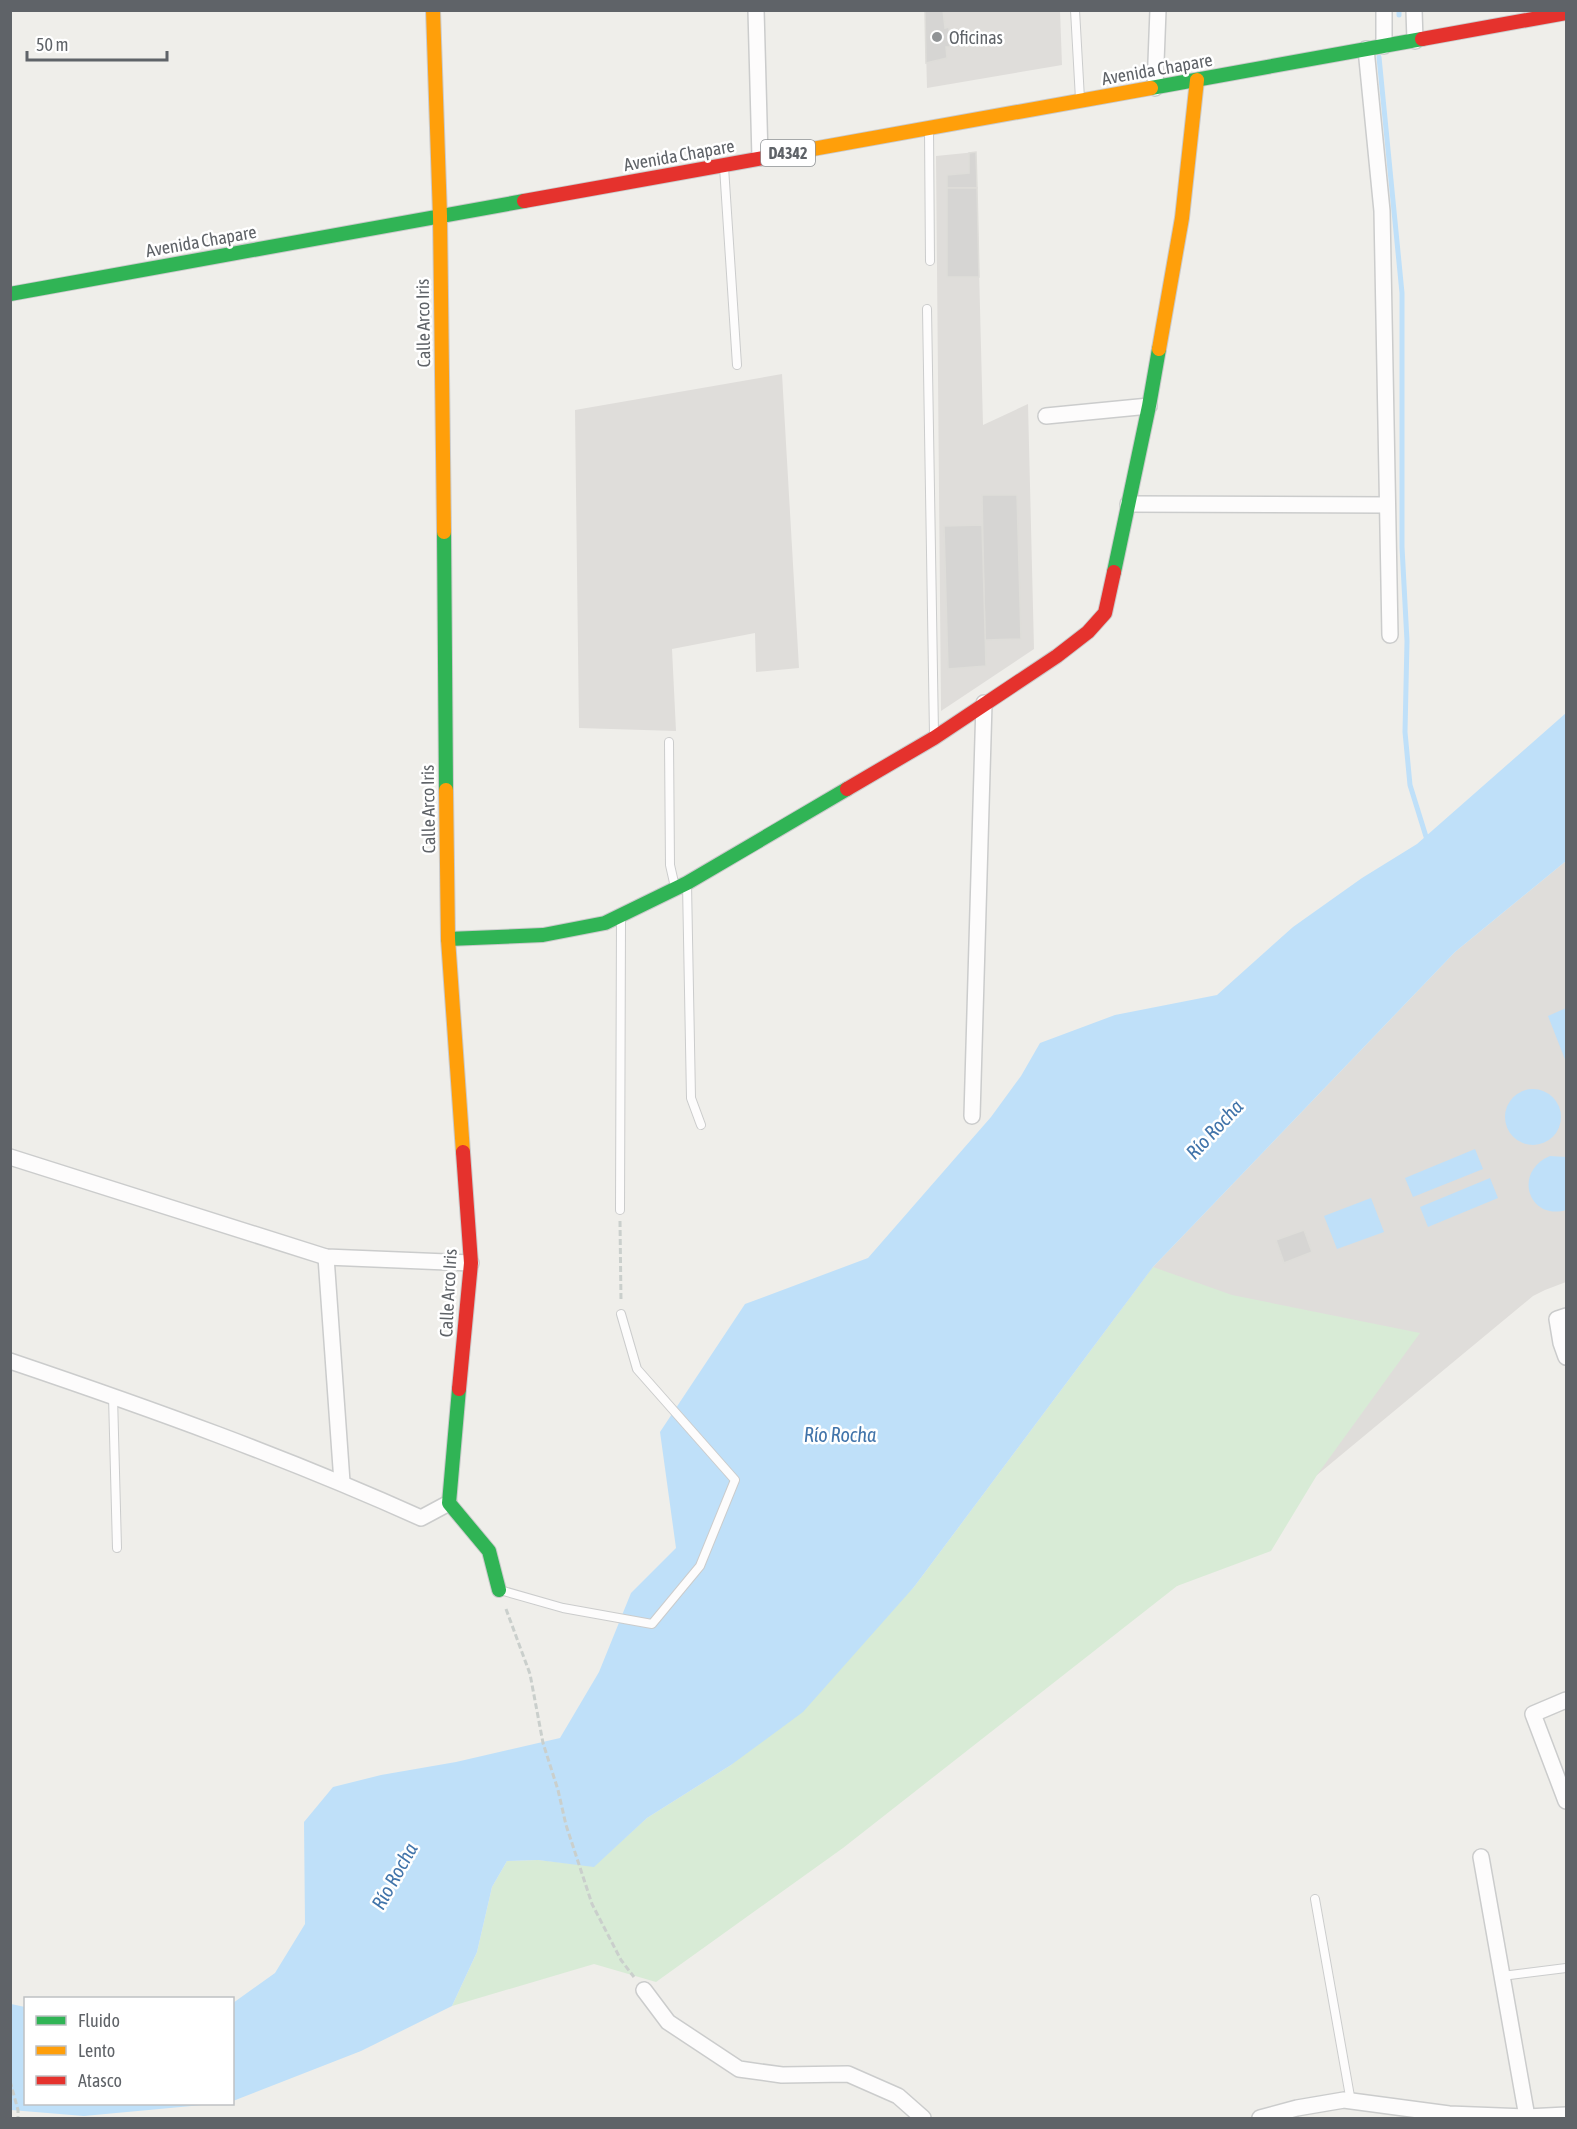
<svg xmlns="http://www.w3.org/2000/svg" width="1577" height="2129" font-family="'Asap Condensed',sans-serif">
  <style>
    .industrial { fill: #dfddda }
    .green { fill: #d8ebd6 }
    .water { fill: #bfe0f9 }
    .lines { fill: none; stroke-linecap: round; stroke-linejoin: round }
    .stream { stroke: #bfe0f9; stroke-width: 5 }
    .building { fill: #d6d5d3; stroke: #deddd9; stroke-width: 1.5 }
    .lane-casing { stroke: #cbcccc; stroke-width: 10 }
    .street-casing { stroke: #cbcccc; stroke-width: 18 }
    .fast-casing { stroke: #cacacb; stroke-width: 16 }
    .slow-casing { stroke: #cacacb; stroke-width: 16 }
    .jam-casing { stroke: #cacacb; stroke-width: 16 }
    .path { stroke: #cacfcc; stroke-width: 3; stroke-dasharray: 6 3; stroke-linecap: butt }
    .lane { stroke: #fdfcfc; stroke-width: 8 }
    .street { stroke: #fdfcfc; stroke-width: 15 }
    .fast { stroke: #30b455; stroke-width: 14 }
    .slow { stroke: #ff9f0a; stroke-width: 14 }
    .jam { stroke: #e5322d; stroke-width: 14 }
    .poi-dot { fill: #919496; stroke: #fff; stroke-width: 2 }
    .labels { text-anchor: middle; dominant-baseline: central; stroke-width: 5; stroke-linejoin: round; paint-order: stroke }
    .shield { fill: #fff; stroke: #8f9295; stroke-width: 1.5 }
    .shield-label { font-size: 16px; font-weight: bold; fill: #5f6368 }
    .poi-label { font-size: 18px; fill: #5f6368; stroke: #fff; text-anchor: start }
    .street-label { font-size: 18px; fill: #5f6368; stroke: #fff }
    .water-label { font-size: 20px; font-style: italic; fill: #4174aa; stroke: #fff }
  </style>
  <rect width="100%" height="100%" fill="#efeeea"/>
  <g class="industrial">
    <path d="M925,11H1060L1062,65L927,88Z"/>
    <path d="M976,152L983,425L1028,404L1034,649L941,711L936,156Z"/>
    <path d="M782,374L799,668L756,672L755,633L672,649L676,731L579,728L575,410Z"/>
    <path d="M1566,861V1282L1545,1290L1533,1296L1317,1475L1177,1586L1071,1378L1153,1267L1455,952Z"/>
  </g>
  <path class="green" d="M1153,1267L1232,1295L1420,1333L1317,1475L1271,1551L1177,1586L843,1848L656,1982L594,1964L452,2006L477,1952L492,1887L507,1861L538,1860L594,1866L647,1818L731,1765L914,1587Z"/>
  <g class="water">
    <path d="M1566,713V861L1455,952L1153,1267L914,1587L803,1712L731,1765L647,1818L594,1867L538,1860L507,1861L492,1887L477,1952L452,2006L361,2051L233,2101V2003L275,1973L305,1924L304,1822L333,1787L381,1775L456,1762L560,1738L599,1672L631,1593L676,1548L660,1432L745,1304L868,1258L991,1117L1021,1076L1040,1043L1115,1015L1217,995L1293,927L1362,878L1417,844Z"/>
    <path d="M1566,1008V1062L1548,1016Z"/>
    <circle cx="1533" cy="1117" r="28"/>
    <path d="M1475,1149L1483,1169L1413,1197L1405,1178Z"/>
    <path d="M1550,1156L1566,1157V1210C1529,1221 1512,1172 1550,1156Z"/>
    <path d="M1490,1178L1498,1198L1428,1227L1420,1207Z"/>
    <path d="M1371,1198L1384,1232L1337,1249L1324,1216Z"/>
    <path d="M11,2004L25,2007L26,2104H213L84,2116L11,2110Z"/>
  </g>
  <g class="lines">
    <g class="stream">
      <path d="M1399,10V15"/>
      <path d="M1379,57L1402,293V547L1407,641L1405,732L1410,785L1428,843"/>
    </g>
  </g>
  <g class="building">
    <path d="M925,10H943L945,28L949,27L950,47H946L947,58L926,63Z"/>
    <path d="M976,152L977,188H947V175L969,173V153Z"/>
    <path d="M947,188H977L979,277H947Z"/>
    <path d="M982,495H1017L1021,639L985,640Z"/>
    <path d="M982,525L986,666L948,669L944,526Z"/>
    <path d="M1304,1230L1312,1252L1284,1263L1276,1240Z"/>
  </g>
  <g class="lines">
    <g class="lane-casing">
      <g id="lane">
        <path d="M1075,10L1080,99"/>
        <path d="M929,130L930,261"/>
        <path d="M724,167L737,365"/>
        <path d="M927,309L934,734"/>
        <path d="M669,742L670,865L675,887"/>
        <path d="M687,884L691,1098L701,1125"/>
        <path d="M620,1210L621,919"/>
        <path d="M113,1396L117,1548"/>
        <path d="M500,1590L563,1608L652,1624L700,1566L735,1480L637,1369L621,1314"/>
        <path d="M1315,1899L1351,2102"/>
        <path d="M1502,1976L1566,1968"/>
      </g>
    </g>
    <g class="street-casing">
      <g id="street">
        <path d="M756,10L760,158"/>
        <path d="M1384,10V46"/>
        <path d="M1414,10L1415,41"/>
        <path d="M1366,49L1382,211L1390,635"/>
        <path d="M1155,88L1158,10"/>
        <path d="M1046,416L1149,406"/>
        <path d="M1128,504L1387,505"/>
        <path d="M972,1116L984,703"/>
        <path d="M10,1157L326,1257L471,1263"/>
        <path d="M326,1257L342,1482"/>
        <path d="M1566,1316L1557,1319L1561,1343L1566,1357"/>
        <path d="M10,1361C149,1408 288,1458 421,1518L449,1503"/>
        <path d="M1566,1700L1533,1714L1566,1801"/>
        <path d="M1481,1857L1527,2117"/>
        <path d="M644,1990L668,2022L739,2069L782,2075L848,2074L898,2096L923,2118"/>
        <path d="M1260,2118L1297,2108L1344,2100L1449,2114L1527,2117L1566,2115"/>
      </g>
    </g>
    <g class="fast-casing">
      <g id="fast">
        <path d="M1151,88L1422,39"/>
        <path d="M10,294L524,201"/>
        <path d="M444,532L446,790"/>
        <path d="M1114,572L1149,406L1159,349"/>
        <path d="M448,939L543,935L605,923L687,883L847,789"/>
        <path d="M459,1389L449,1503L489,1551L499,1590"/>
      </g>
    </g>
    <g class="slow-casing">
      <g id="slow">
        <path d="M433,10L440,216L444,532"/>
        <path d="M796,152L1151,88"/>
        <path d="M1159,349L1182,218L1197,80"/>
        <path d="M446,790L448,939L463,1152"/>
      </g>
    </g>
    <g class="jam-casing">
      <g id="jam">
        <path d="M1422,39L1566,13"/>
        <path d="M524,201L796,152"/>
        <path d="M847,789L934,738L1057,656L1088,632L1105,613L1114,572"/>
        <path d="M459,1389L471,1263L463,1152"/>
      </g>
    </g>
    <g class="path">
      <path d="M620,1221L621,1301"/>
      <path d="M506,1609L530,1674L543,1743L558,1790L566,1825L592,1904L621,1960L634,1977"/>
      <path d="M10,2081L18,2110V2118"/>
    </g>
    <use href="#lane" class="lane"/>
    <use href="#street" class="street"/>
    <use href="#fast" class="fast"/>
    <use href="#slow" class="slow"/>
    <use href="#jam" class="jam"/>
  </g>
  <circle class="poi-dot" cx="937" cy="37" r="6"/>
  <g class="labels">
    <rect class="shield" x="761" y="140" width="54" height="26" rx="4.5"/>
    <g class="shield-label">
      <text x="788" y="153">D4342</text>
    </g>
    <g class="poi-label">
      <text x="949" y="37">Oficinas</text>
    </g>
    <g class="street-label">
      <text transform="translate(1157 69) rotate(-10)">Avenida Chapare</text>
      <text transform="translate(679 155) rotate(-10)">Avenida Chapare</text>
      <text transform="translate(201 241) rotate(-10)">Avenida Chapare</text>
      <text transform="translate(423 323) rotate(-91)">Calle Arco Iris</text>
      <text transform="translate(428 809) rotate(-91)">Calle Arco Iris</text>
      <text transform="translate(448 1293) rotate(-87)">Calle Arco Iris</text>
    </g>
    <g class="water-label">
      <text transform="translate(1214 1129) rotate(-47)">Río Rocha</text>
      <text x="840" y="1434">Río Rocha</text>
      <text transform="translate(394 1876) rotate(-61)">Río Rocha</text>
    </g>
  </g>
  <rect width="1577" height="2129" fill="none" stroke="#5f6368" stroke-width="24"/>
  <rect x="24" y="1997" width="210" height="108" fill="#ffffff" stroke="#bfc1c3" stroke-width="1.5"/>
  <rect x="36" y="2016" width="30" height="9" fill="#30b455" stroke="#bfc1c3" stroke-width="1.5"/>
  <text x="78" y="2027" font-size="18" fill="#5f6368">Fluido</text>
  <rect x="36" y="2046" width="30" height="9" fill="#ff9f0a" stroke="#bfc1c3" stroke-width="1.5"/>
  <text x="78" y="2057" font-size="18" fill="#5f6368">Lento</text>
  <rect x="36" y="2076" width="30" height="9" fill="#e5322d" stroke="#bfc1c3" stroke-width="1.5"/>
  <text x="78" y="2087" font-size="18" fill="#5f6368">Atasco</text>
  <path d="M27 51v9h140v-9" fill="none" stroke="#5f6368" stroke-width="3"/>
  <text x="36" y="51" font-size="18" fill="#5f6368" stroke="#ffffff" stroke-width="4.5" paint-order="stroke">50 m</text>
</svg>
